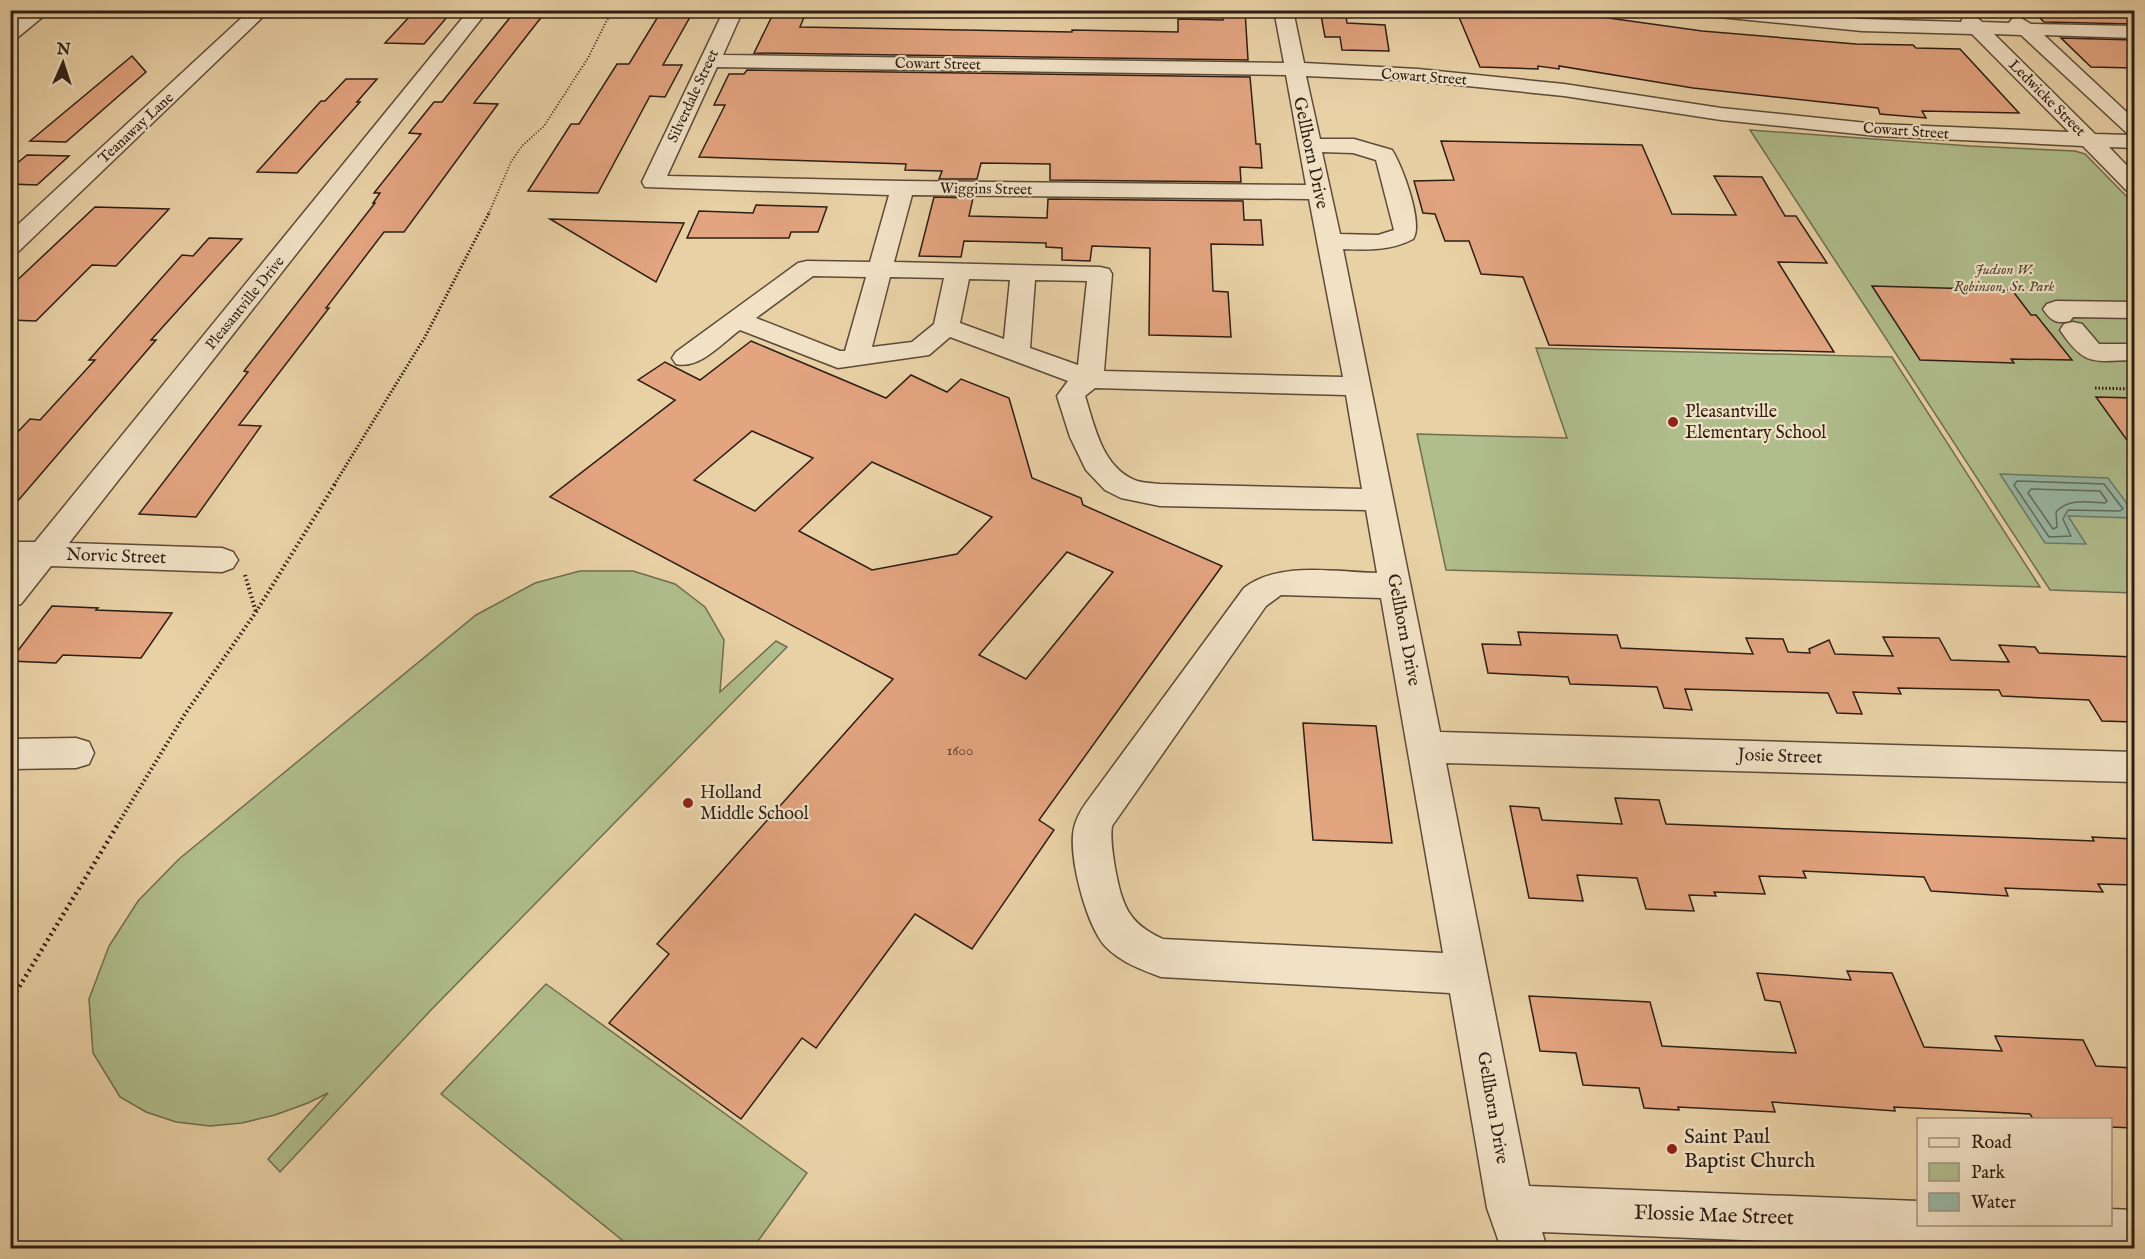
<svg xmlns="http://www.w3.org/2000/svg" width="2145" height="1259" font-family="'IM FELL English',serif">
  <style>
    .green { fill: #b0bd8c; stroke: #6e6e50; stroke-width: 1.5 }
    .water { fill: #98b7a4; stroke: #6d7a6a; stroke-width: 1.5 }
    .lines { fill: none; stroke-linecap: round; stroke-linejoin: round }
    .shore { stroke: #626a5c; stroke-width: 1.5 }
    .building { fill: #e3a480; stroke: #2d1e14; stroke-width: 1.5; fill-rule: evenodd }
    .minor-casing { stroke: #5c4b38; stroke-width: 3 }
    .path-far3 { stroke: #2d1e14; stroke-width: 2; stroke-dasharray: 1 2; stroke-linecap: butt }
    .path-far2 { stroke: #2d1e14; stroke-width: 3; stroke-dasharray: 1.5 2; stroke-linecap: butt }
    .path-far1 { stroke: #2d1e14; stroke-width: 4; stroke-dasharray: 1.5 3; stroke-linecap: butt }
    .path { stroke: #2d1e14; stroke-width: 4.5; stroke-dasharray: 2 4; stroke-linecap: butt }
    .minor { fill: #f1e1c5; fill-rule: evenodd }
    .poi-dot { fill: #8f2418; stroke: #f1e1c5; stroke-width: 2 }
    .labels { text-anchor: middle; dominant-baseline: central; stroke-width: 4.5; stroke-linejoin: round; paint-order: stroke }
    .far-street-label { font-size: 15px; fill: #2d1e14; stroke: #f1e1c5 }
    .far-park-label { font-size: 15px; font-style: italic; fill: #4e4632; stroke: #f1e1c5 }
    .number-label { font-size: 15px; fill: #5a402f }
    .street-label { font-size: 18px; fill: #2d1e14; stroke: #f1e1c5 }
    .poi-label { font-size: 18px; fill: #2d1e14; stroke: #f1e1c5; text-anchor: start }
    .near-poi-label { font-size: 21px; fill: #2d1e14; stroke: #f1e1c5; text-anchor: start }
    .near-street-label { font-size: 21px; fill: #2d1e14; stroke: #f1e1c5 }
  </style>
  <rect width="100%" height="100%" fill="#e9d1a6"/>
  <filter id="stains"><feTurbulence type="fractalNoise" baseFrequency=".00333" numOctaves="4"/><feColorMatrix values="0 0 0 0 .2 0 0 0 0 .09 0 0 0 0 .02 0 0 0 .5 -.17"/></filter>
  <radialGradient id="worn" r=".72"><stop offset=".6" stop-color="#630" stop-opacity="0"/><stop offset="1" stop-color="#630" stop-opacity=".3"/></radialGradient>
  <g class="green">
    <path d="M1750,130L1970,146L2075,151L2085,154L2134,204V593L2050,590Z"/>
    <path d="M1536,348L1892,357L2040,587L1446,570L1417,434L1567,438Z"/>
    <path d="M580,571H633L675,584L705,607L724,640L720,692L776,641L787,647L430,1011L280,1172L268,1159L328,1093L308,1103L275,1115L242,1123L210,1126L176,1122L146,1112L120,1097L93,1053L89,999L109,946L138,901L179,859L476,615L535,583Z"/>
    <path d="M546,984L807,1173L753,1248H632L441,1094Z"/>
  </g>
  <path class="water" d="M2000,474L2108,478L2134,513V518L2068,516L2086,544L2045,543Z"/>
  <g class="lines">
    <g class="shore">
      <path d="M2017,481L2104,484L2123,509L2120,511L2068,510L2063,519L2071,536L2049,537L2014,485Z"/>
      <path d="M2031,489L2100,491L2107,501L2105,503C2088,502 2068,498 2056,512L2057,527L2053,529L2028,493Z"/>
    </g>
  </g>
  <g class="building">
    <path d="M516,10H547L474,103L498,104L404,232H384L326,308H329L239,425L261,426L196,517L139,514L248,372L244,371L375,203H373L380,193H374L421,134L409,133L434,102H442Z"/>
    <path d="M662,10H694L663,65H682L665,97L650,96L598,193L528,191L571,124H579L617,64H629Z"/>
    <path d="M775,10H807L800,27L1072,32V30L1178,32V19L1223,20L1222,10H1245L1248,60L754,53Z"/>
    <path d="M1320,10H1345L1347,23L1385,25L1389,51L1342,50L1340,37H1325Z"/>
    <path d="M1456,10H1551L1702,31L1856,44L1913,45L1916,48L1960,49L2019,113L1922,111L1926,118L1880,114L1878,108L1693,88L1559,66V69L1538,66V69L1480,67Z"/>
    <path d="M2032,10H2134V24L2044,22Z"/>
    <path d="M411,15L448,16L424,44L385,43Z"/>
    <path d="M2061,38L2134,40V68L2091,67Z"/>
    <path d="M132,56L146,72L66,142L30,141Z"/>
    <path d="M747,70L1250,77L1256,144H1260L1262,168L1240,167L1241,182L1050,180V164L981,163L977,179H939L942,171L905,170L906,164L699,157L725,105H714L729,74H744Z"/>
    <path d="M346,79H377L357,102H360L297,173L257,172L321,101H325Z"/>
    <path d="M1441,141L1642,145L1672,214L1736,215L1714,176L1762,177L1785,216H1796L1827,263L1778,262L1834,352L1549,345L1523,277L1481,274L1469,241H1445L1435,214L1423,213L1414,181L1454,180Z"/>
    <path d="M27,155L69,156L37,185L10,184V169Z"/>
    <path d="M934,197L973,198L969,216L1047,218L1048,199L1243,201L1244,220H1261L1263,245L1211,244L1213,291L1228,292L1231,337L1149,335L1150,248L1092,246L1090,261L1062,260V248L1046,247V243L964,241L961,257L919,256Z"/>
    <path d="M756,205L827,207L818,232H791L789,238H687L699,211L753,213Z"/>
    <path d="M95,207L169,209L116,266L92,265L36,321L10,320V287Z"/>
    <path d="M550,219L684,223L656,282Z"/>
    <path d="M209,238L242,239L151,340H156L10,510V440L30,419L40,420L95,360H89L182,255L193,256Z"/>
    <path d="M1872,286L2012,290L2031,315H2036L2072,360L2011,359L2014,363L1920,360Z"/>
    <path d="M751,341L886,398L911,375L947,392L961,379L1009,398L1032,478L1081,498L1083,505L1222,566L1039,820L1054,830L972,949L915,914L816,1048L802,1038L741,1119L609,1023L669,954L657,944L893,679L550,497L675,400L638,380L665,362L700,380ZM752,431L813,458L755,511L694,480ZM872,462L992,517L957,554L872,570L799,531ZM1067,552L1113,572L1026,679L979,655Z"/>
    <path d="M2096,397L2134,398V450Z"/>
    <path d="M52,606L98,608L96,610L172,613L141,658L63,655L56,663L10,661Z"/>
    <path d="M1518,632L1617,635L1621,648L1753,654L1746,638L1783,639L1788,652L1810,653L1809,649L1829,640L1835,654L1893,656L1883,637L1939,638L1951,660L2009,662L1999,645L2035,647L2039,653L2134,657V722L2102,721L2089,700L2002,696L1999,690L1898,688L1901,694L1853,692L1862,714L1837,713L1828,693L1685,689L1692,710L1664,708L1657,687L1570,684L1568,677L1488,673L1482,644L1521,645Z"/>
    <path d="M1303,723L1376,726L1392,843L1313,840Z"/>
    <path d="M1615,798L1659,800L1666,824L2094,841L2092,837L2134,839V885L2098,884L2103,892L2005,888L2008,896L1931,891L1924,877L1803,871L1806,878L1759,876L1765,894L1714,892L1716,896L1689,895L1694,911L1646,909L1637,878L1577,875L1583,901L1529,898L1510,806L1539,808L1542,820L1622,824Z"/>
    <path d="M1847,971L1892,973L1924,1047L2002,1051L1995,1036L2083,1040L2096,1066L2134,1068V1128L2110,1127V1119H2033L2030,1114L1894,1107L1895,1111L1772,1102L1775,1112L1678,1107L1679,1110L1644,1108L1639,1088L1583,1085L1576,1053L1540,1051L1529,996L1650,1002L1662,1046L1796,1053L1780,1002L1765,1000L1757,973L1851,980Z"/>
  </g>
  <g class="lines">
    <g class="minor-casing">
      <g id="minor">
        <path d="M29,10H51L17,38L10,40V24Z"/>
        <path d="M250,10H270L19,251L10,253V232Z"/>
        <path d="M469,10H488L69,543L222,548L233,552L238,560L233,568L222,572L51,566L21,604L10,607V572L16,565H10V542H35Z"/>
        <path d="M724,10H743L723,55L1284,63L1274,10H1293L1304,63L1418,69L1564,84L1721,108L1877,124L2069,132L1972,34L1862,31L1708,16L1701,14L1699,10H1771L1862,19L1961,22L1963,17C1972,15 1976,16 1982,22L2009,23L2012,19L2019,17L2031,24L2134,26V38L2044,35L2134,119V148L2109,147L2134,173V192L2126,190L2083,146L1877,136L1721,120L1564,96L1418,81L1306,76L1320,139H1354L1392,150C1402,165 1424,224 1413,239C1391,251 1367,250 1343,249L1440,732L2134,752V782L1446,763L1529,1186L1918,1201V1224H2110V1209L2134,1210V1248H1948L1542,1232L1547,1248H1501L1487,1208L1450,993L1161,977C1142,970 1120,962 1105,946C1086,924 1068,856 1074,828C1076,819 1081,810 1086,803L1244,588C1278,561 1335,572 1377,573L1366,510L1160,506L1121,498L1105,490L1086,470L1070,437L1057,396L1068,381L950,337L929,355L838,368L740,330C722,343 699,370 676,364L672,358L676,352L798,263L807,261L870,262L889,195L645,187L642,182ZM1994,34L2021,35L2129,135L2095,134ZM717,67L1286,75L1306,185L902,181L667,176ZM1322,152L1353,153L1376,160L1394,230L1378,235L1340,234ZM912,195L1309,199L1343,377L1104,371L1112,274L1109,269L1100,267L894,262ZM813,276L866,277L845,351H840L756,318ZM890,277L944,278L934,324L912,342L872,347ZM969,279L1010,280L1004,339L960,323ZM1035,280L1087,281L1078,365L1030,348ZM1095,388L1346,395L1362,489L1160,484C1153,483 1144,483 1137,481C1102,468 1095,427 1085,396ZM1281,595L1381,598L1443,953L1163,939C1127,923 1122,904 1115,868C1113,854 1110,840 1112,826L1266,606Z"/>
        <path d="M2056,301L2134,302V318L2073,317L2070,321C2056,324 2051,321 2043,309L2047,304Z"/>
        <path d="M2073,322L2082,324L2099,344H2134V360C2093,361 2085,367 2060,330L2064,324Z"/>
        <path d="M76,738L89,742L94,753L89,764L76,768L10,769V739Z"/>
      </g>
    </g>
    <path class="path-far3" d="M488,215L511,162L522,146L544,126L588,58L607,20L616,10"/>
    <g class="path-far2">
      <path d="M2095,388L2134,389"/>
      <path d="M334,485L425,337L489,213"/>
    </g>
    <g class="path-far1">
      <path d="M245,575L256,612"/>
      <path d="M116,827L185,714L256,612L335,484"/>
    </g>
    <path class="path" d="M10,1002L117,826"/>
    <use href="#minor" class="minor"/>
  </g>
  <g class="poi-dot">
    <circle cx="1673" cy="422" r="6"/>
    <circle cx="688" cy="803" r="6"/>
    <circle cx="1672" cy="1149" r="6"/>
  </g>
  <g class="labels">
    <g class="far-street-label">
      <text transform="translate(938 64) rotate(1)">Cowart Street</text>
      <text transform="translate(1424 77) rotate(4)">Cowart Street</text>
      <text transform="translate(693 96) rotate(-65)">Silverdale Street</text>
      <text transform="translate(2047 98) rotate(45)">Ledwicke Street</text>
      <text transform="translate(136 128) rotate(-43)">Teanaway Lane</text>
      <text transform="translate(1906 131) rotate(4)">Cowart Street</text>
      <text transform="translate(986 189) rotate(1)">Wiggins Street</text>
      <text transform="translate(245 303) rotate(-51)">Pleasantville Drive</text>
    </g>
    <g class="far-park-label">
      <text x="2004" y="269">Judson W.<tspan x="2004" dy="17">Robinson, Sr. Park</tspan></text>
    </g>
    <g class="number-label">
      <text x="960" y="750">1600</text>
    </g>
    <g class="street-label">
      <text transform="translate(1310 153) rotate(78)">Gellhorn Drive</text>
      <text transform="translate(116 557) rotate(2)">Norvic Street</text>
      <text transform="translate(1403 630) rotate(79)">Gellhorn Drive</text>
      <text transform="translate(1780 757) rotate(2)">Josie Street</text>
      <text transform="translate(1492 1108) rotate(80)">Gellhorn Drive</text>
    </g>
    <g class="poi-label">
      <text x="1685" y="412">Pleasantville<tspan x="1685" dy="21">Elementary School</tspan></text>
      <text x="700" y="793">Holland<tspan x="700" dy="21">Middle School</tspan></text>
    </g>
    <g class="near-poi-label">
      <text x="1684" y="1137">Saint Paul<tspan x="1684" dy="24">Baptist Church</tspan></text>
    </g>
    <g class="near-street-label">
      <text transform="translate(1714 1216) rotate(2)">Flossie Mae Street</text>
    </g>
  </g>
  <rect width="2145" height="1259" fill="none" stroke="#e9d1a6" stroke-width="36"/>
  <rect x="12" y="12" width="2121" height="1235" fill="none" stroke="#2d1e14" stroke-width="3"/>
  <rect x="18" y="18" width="2109" height="1223" fill="none" stroke="#2d1e14" stroke-width="1.5"/>
  <rect x="1917" y="1118" width="195" height="108" fill="#f1e1c5" stroke="#a3937e" stroke-width="1.5"/>
  <rect x="1929" y="1138" width="30" height="9" fill="#f1e1c5" stroke="#a3937e" stroke-width="1.5"/>
  <text x="1971" y="1148" font-size="18" fill="#2d1e14">Road</text>
  <rect x="1929" y="1163" width="30" height="18" fill="#b0bd8c" stroke="#a3937e" stroke-width="1.5"/>
  <text x="1971" y="1178" font-size="18" fill="#2d1e14">Park</text>
  <rect x="1929" y="1193" width="30" height="18" fill="#98b7a4" stroke="#a3937e" stroke-width="1.5"/>
  <text x="1971" y="1208" font-size="18" fill="#2d1e14">Water</text>
  <g transform="translate(63 63) rotate(3)" stroke="#f1e1c5" stroke-width="4.5" paint-order="stroke">
  <path d="M0-4.5L10 22L0 15L-10 22Z" fill="#2d1e14"/>
  <text y="-9" font-size="16" font-weight="bold" text-anchor="middle" fill="#2d1e14">N</text>
  </g>
  <rect width="100%" height="100%" filter="url(#stains)"/>
  <rect width="100%" height="100%" fill="url(#worn)"/>
</svg>
